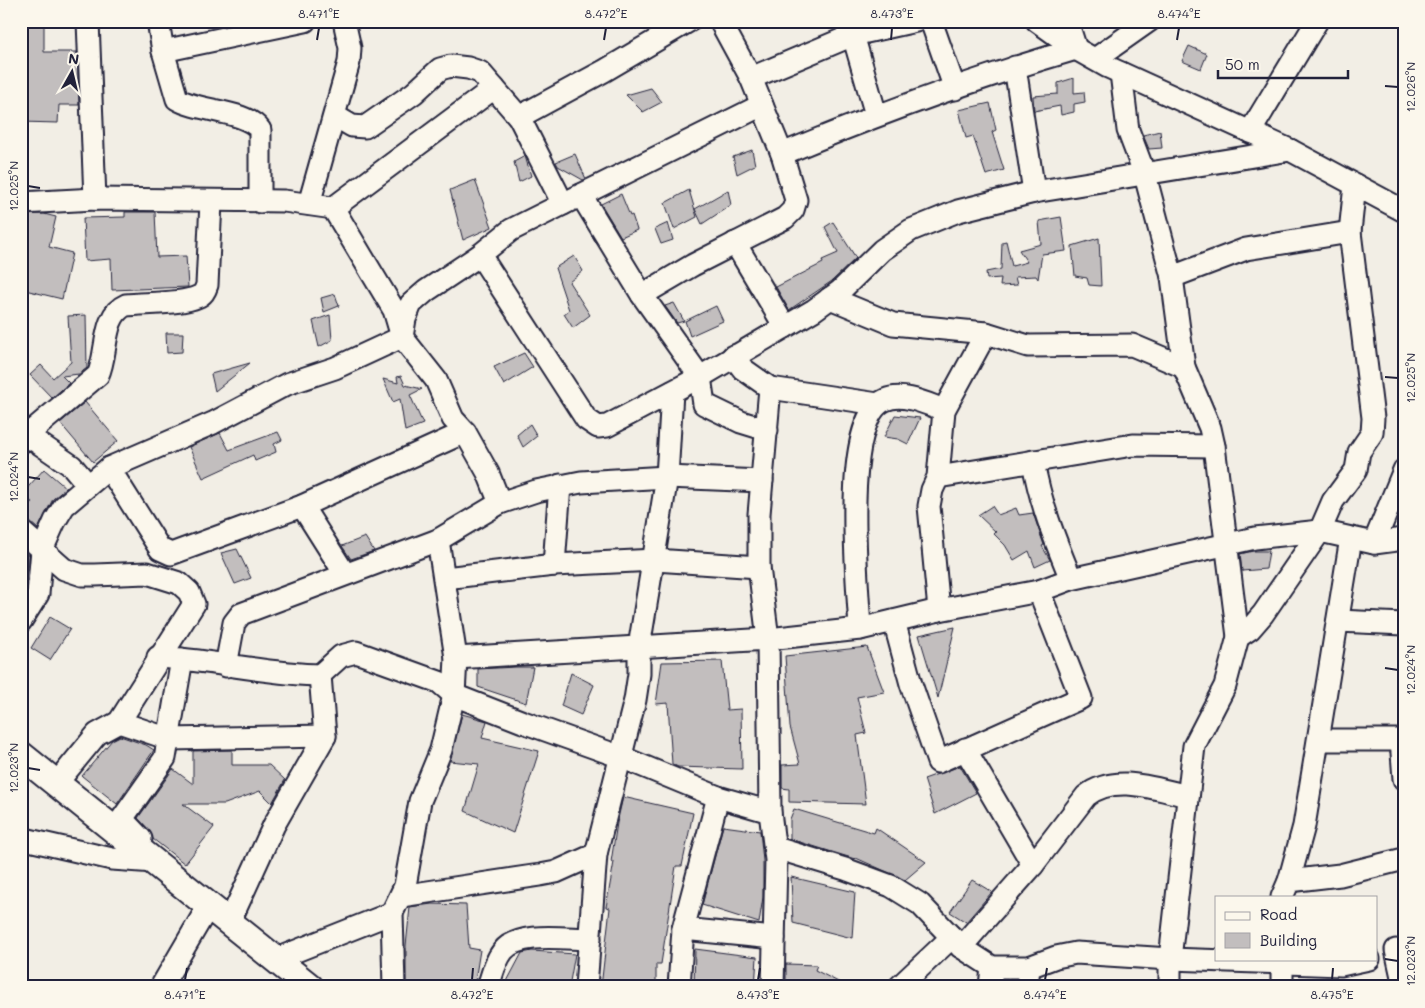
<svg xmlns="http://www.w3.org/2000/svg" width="1425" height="1008" font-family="Mali,sans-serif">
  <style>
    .building { fill: #c2bebe; stroke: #22223b }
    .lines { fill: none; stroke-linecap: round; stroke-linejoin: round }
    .minor-casing { stroke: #22223b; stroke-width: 25 }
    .tertiary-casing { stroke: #22223b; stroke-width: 30 }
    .minor { stroke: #fbf7ec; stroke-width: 21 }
    .tertiary { stroke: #fbf7ec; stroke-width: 26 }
    .ticks { fill: none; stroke: #22223b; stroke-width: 2 }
    .neatline { fill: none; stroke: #22223b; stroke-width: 2 }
    .ticks-label { font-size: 12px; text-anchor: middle; fill: #22223b }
  </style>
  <rect width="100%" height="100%" fill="#f2eee5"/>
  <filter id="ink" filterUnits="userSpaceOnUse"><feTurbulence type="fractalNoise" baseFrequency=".02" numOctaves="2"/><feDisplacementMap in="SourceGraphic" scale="10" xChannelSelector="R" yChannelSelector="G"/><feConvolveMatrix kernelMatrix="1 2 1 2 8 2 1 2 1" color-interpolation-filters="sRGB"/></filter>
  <g filter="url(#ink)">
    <g class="building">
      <path d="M21,21H44V52H77L79,105H59L58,123L21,122Z"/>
      <path d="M1189,46L1207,54L1201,69L1182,61Z"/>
      <path d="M1074,78V93L1084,92L1085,102L1074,104V112L1061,115L1060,106L1034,111L1033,96L1058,94V83Z"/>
      <path d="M651,88L662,102L643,112L626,95Z"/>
      <path d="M990,103L996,130L992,132L1004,170L986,175L973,136L966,138L959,110Z"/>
      <path d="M1160,131L1162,148L1149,149L1143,135Z"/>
      <path d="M752,150L755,165L737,174L733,157Z"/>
      <path d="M575,154L586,179L583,180L558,166L556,162Z"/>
      <path d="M525,156L531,176L519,182L514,162Z"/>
      <path d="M475,180L492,227L463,240L450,190Z"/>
      <path d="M689,190L697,217L674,229L665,203Z"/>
      <path d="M728,190L731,205L702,224L695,209Z"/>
      <path d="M621,194L630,216L632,215L637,230L621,237L601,204Z"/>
      <path d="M125,212H155L157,257L186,256L188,287L112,290L111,259L85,261L83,218L125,217Z"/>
      <path d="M44,214L56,217L49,247L72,253L62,299L21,289V215Z"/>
      <path d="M1061,217L1066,251L1042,254L1038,279L1036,276L1015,277L1017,285L1000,286L1001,278L987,279L986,272L1001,269L1002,242L1006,241L1012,266L1027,262L1019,250L1041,244L1039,221Z"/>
      <path d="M833,222L856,258L832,281L789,310L776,287L823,263L822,260L838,253L825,227Z"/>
      <path d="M668,223L673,240L661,244L655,229Z"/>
      <path d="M1099,238L1101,286L1089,285L1087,278L1075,276L1072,246Z"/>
      <path d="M574,256L583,271L569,282L590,315L573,328L564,314L569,310L555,268Z"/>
      <path d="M335,294L339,306L324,312L321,298Z"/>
      <path d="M674,303L684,321L677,323L665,306Z"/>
      <path d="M716,306L723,321L690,336L685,321Z"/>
      <path d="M86,315L87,368L79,374L62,376L69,383L52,398L30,375L41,365L53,378L71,362L68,316Z"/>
      <path d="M330,315L332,340L319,347L313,321Z"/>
      <path d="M166,333H183L182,352L167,353Z"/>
      <path d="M524,353L533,367L504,385L494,367Z"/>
      <path d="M250,363L215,391L211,374Z"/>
      <path d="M401,376L405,385L422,389L410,395L423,424L405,431L400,399L393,402L383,379L398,383L397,377Z"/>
      <path d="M85,402L118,441L93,462L60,423Z"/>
      <path d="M895,415L920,418L908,444L898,439L884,437Z"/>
      <path d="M530,424L537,436L523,447L517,435Z"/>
      <path d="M278,432L282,440L274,444L276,452L255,461L253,455L203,478L189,447L220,433L229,450Z"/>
      <path d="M44,469L66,488L53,499L38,529L29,521L21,519V515L32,502L22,494Z"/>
      <path d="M992,506L998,515L1016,508L1019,515L1033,513L1044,545L1042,546L1050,560L1035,567L1029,551L1014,560L1005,545L993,533L996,532L978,515Z"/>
      <path d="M365,537L374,551L351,559L342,546Z"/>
      <path d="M21,548L29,555L28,569L21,577Z"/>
      <path d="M237,549L251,578L235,584L221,553Z"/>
      <path d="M1253,551H1269L1266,569L1242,571L1240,554Z"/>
      <path d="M50,617L70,629L50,660L31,648Z"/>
      <path d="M955,627L938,698L919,635Z"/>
      <path d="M867,647L884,692L857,697L866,733L857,735L866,804L789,802V789L782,788V765L800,764L790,727L785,656Z"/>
      <path d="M722,661L727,710L741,709L742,769L678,767L672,764L668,703L656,704L662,662Z"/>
      <path d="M516,667H533L526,703L478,687V669Z"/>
      <path d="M571,673L594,685L581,715L561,706Z"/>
      <path d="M462,714L487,721L482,738L539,751L513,833L465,811L479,764L450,761Z"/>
      <path d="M120,736L146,745L154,750L117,804L82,776L112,740Z"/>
      <path d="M232,750V765H269L285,780L272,803L260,791L225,804H183L214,827L185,864L153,839L150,831L138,818L173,769L193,784V751Z"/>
      <path d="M960,766L976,793L935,814L924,779Z"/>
      <path d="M623,797L693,813L682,866H676L661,964H656V987H601L610,908L606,907L614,862H611L617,823Z"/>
      <path d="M794,809L874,833L876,828L926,862L905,880L856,858L855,859L790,839V819Z"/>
      <path d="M723,826L760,831L763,861V897L759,923L702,905Z"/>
      <path d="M791,877L855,892L852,938L793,923Z"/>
      <path d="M972,880L992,892L966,922L950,912Z"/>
      <path d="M432,904L466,905L469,948L480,950L474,987H406V946L410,907Z"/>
      <path d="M695,949L757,957L755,987H694Z"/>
      <path d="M532,951L575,954L569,987H504L522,953Z"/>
      <path d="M786,964L817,965L815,970L848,987H786Z"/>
    </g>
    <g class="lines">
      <g class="minor-casing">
        <g id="minor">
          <path d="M88,21L95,199"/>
          <path d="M158,21L163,51L177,99C199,112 246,110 260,130V202"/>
          <path d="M931,21L955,89"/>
          <path d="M1037,21L1076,49L1108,67L1290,150L1404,211"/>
          <path d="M853,35L876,115"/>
          <path d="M163,51L305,21"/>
          <path d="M1095,59L1149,21"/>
          <path d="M1015,67L1034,192"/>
          <path d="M1121,73L1128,130L1145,175L1172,277L1184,367L1210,428L1214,446L1238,637L1225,686L1194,746L1170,959V987"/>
          <path d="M751,78L853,35L916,21"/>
          <path d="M335,116L352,126L365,127L414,93L440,69L451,66L468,68L480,72L519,117L563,204"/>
          <path d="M519,117L604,71L689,21"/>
          <path d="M1250,132L1317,21"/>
          <path d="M782,154C878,114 976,78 1076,49L1067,21"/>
          <path d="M581,195L762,105"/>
          <path d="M21,203L95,199L284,201L333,208L494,88"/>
          <path d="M309,204L349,62L350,48L344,21"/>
          <path d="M333,208L394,310L402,337L436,380L453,419L465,432L488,473L500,503"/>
          <path d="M735,243L785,327"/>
          <path d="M480,255L586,419L598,427L607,426L700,377L814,310L840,291L882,250L911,230L958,211L1034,192L1290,150"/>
          <path d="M1172,277L1246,249L1350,232"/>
          <path d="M642,295L693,265L785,218L793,210L796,200L782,154L751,78L720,21"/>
          <path d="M830,298L893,324L986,333L1028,346L1132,345L1184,367"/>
          <path d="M733,356L743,369L770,388L878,404"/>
          <path d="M770,388L759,514V567L768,639L770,812L776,860L773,987"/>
          <path d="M21,431L72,466L88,485"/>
          <path d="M21,442L27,435L98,375C108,354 102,315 126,305C144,303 182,304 197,297C203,295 205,291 207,285L211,202"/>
          <path d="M1033,461C1040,503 1055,540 1071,579"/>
          <path d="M109,468L160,549L171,554L302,506L465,432"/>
          <path d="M938,477L1133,445L1214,446"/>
          <path d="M302,506L345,574"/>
          <path d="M21,531L64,569L82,575H95L147,573L179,583L189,592L194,604L119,722L97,734L56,784"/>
          <path d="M1374,543L1404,470"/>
          <path d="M554,565L560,485"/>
          <path d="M445,578L554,565L655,560L759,567"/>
          <path d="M939,610L929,506L932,490L938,477L944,410L986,333"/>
          <path d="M21,621L38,594L42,550L55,521L64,506L109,468L213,423L287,384L335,368L402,337L405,319L411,304L426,291L480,255L511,230L581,195L642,295L700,377L704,404L741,422L767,430"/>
          <path d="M894,621L911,684L938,762L1081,698L1039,591"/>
          <path d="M1338,621L1404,624"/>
          <path d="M860,629C858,585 840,419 885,400C903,392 927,404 944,410"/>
          <path d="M1238,637L1250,629L1263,614L1320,531L1333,501L1356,470L1359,452L1372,433L1373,418L1350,232L1355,185"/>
          <path d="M158,657C212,660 265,674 320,675L341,656L356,652L439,682L454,695L523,722L621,757L718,797L770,812"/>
          <path d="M456,658L768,639L860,629L939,610L1039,591L1071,579L1255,538L1320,531L1374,543L1404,539"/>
          <path d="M226,666L234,623L241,614L438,540L500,503L536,491L581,482L667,477L762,481"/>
          <path d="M119,722L169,739L325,736"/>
          <path d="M1320,740H1404"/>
          <path d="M1401,740L1404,779"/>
          <path d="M965,749L1033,865L1086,796C1115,773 1155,789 1188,796"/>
          <path d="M141,839L122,819L165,758L182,659"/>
          <path d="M21,842L29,840L112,859L155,862"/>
          <path d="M776,848L845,869L891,886L920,904L961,947L992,967H1029L1056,957L1076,953L1170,959L1341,965L1369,959"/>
          <path d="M1289,881L1340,875L1404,859"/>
          <path d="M401,896L540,875L556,872L596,854"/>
          <path d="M1282,897L1289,881L1304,826L1351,538"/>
          <path d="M230,921L274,825L325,736L320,675"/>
          <path d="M683,929L774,938"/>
          <path d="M961,947L1033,865"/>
          <path d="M1396,950L1404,986"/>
          <path d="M276,959L392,913"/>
          <path d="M161,987L209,905"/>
          <path d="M394,987L392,913L405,886L420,801L441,750L454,695L456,658L438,540"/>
          <path d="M488,987C492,975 495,961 503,951C519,931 566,939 590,939"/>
          <path d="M586,987L596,854L635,700L639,674V647L667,477L672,392"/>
          <path d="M679,987L683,929L718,797"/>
          <path d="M899,987L952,937"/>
          <path d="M990,987L992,967"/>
          <path d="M1027,987L1029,967"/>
          <path d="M1282,987V962"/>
        </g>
      </g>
      <g class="tertiary-casing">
        <path id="tertiary" d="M21,755L310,987"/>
      </g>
      <use href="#minor" class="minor"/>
      <use href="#tertiary" class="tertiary"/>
    </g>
  </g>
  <path class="ticks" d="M317,40L319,28M604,40L606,28M891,40L892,28M1177,40L1179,28M1385,86L1398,87M28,186L40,188M1385,377L1398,378M28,477L40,479M1385,668L1398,670M28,768L40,770M1385,959L1398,961M185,980L187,968M472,980L473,968M758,980L760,968M1045,980L1047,968M1332,980L1333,968"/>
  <rect width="1425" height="1008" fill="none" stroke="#fbf7ec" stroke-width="55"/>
  <rect x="1215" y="896" width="162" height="65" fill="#fbf7ec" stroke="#a4a2a5"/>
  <rect x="1225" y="912" width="25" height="8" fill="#fbf7ec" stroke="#a4a2a5"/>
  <text x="1260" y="920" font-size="15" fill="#22223b">Road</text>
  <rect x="1225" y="933" width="25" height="15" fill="#c2bebe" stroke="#a4a2a5"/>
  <text x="1260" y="946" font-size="15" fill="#22223b">Building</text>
  <g transform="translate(72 72) rotate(8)" stroke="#fbf7ec" stroke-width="4" paint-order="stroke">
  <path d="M0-4L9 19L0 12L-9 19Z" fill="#22223b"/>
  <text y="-8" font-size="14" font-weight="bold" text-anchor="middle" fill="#22223b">N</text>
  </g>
  <path d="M1218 70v8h130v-8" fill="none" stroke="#22223b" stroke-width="2.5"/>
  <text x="1225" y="70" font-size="15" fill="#22223b" stroke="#fbf7ec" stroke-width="4" paint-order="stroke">50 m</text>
  <rect x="28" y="28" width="1370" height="952" class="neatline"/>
  <g class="ticks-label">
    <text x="319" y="18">8.471°E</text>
    <text x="606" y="18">8.472°E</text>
    <text x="892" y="18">8.473°E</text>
    <text x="1179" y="18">8.474°E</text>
    <text transform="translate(1411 87) rotate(-90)" y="4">12.026°N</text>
    <text transform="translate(14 186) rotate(-90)" y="4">12.025°N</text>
    <text transform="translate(1411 378) rotate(-90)" y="4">12.025°N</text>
    <text transform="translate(14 477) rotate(-90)" y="4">12.024°N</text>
    <text transform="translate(1411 670) rotate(-90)" y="4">12.024°N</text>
    <text transform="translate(14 768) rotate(-90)" y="4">12.023°N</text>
    <text transform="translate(1411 961) rotate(-90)" y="4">12.023°N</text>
    <text x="185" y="999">8.471°E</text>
    <text x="472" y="999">8.472°E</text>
    <text x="758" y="999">8.473°E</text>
    <text x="1045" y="999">8.474°E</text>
    <text x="1332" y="999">8.475°E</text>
  </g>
</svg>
